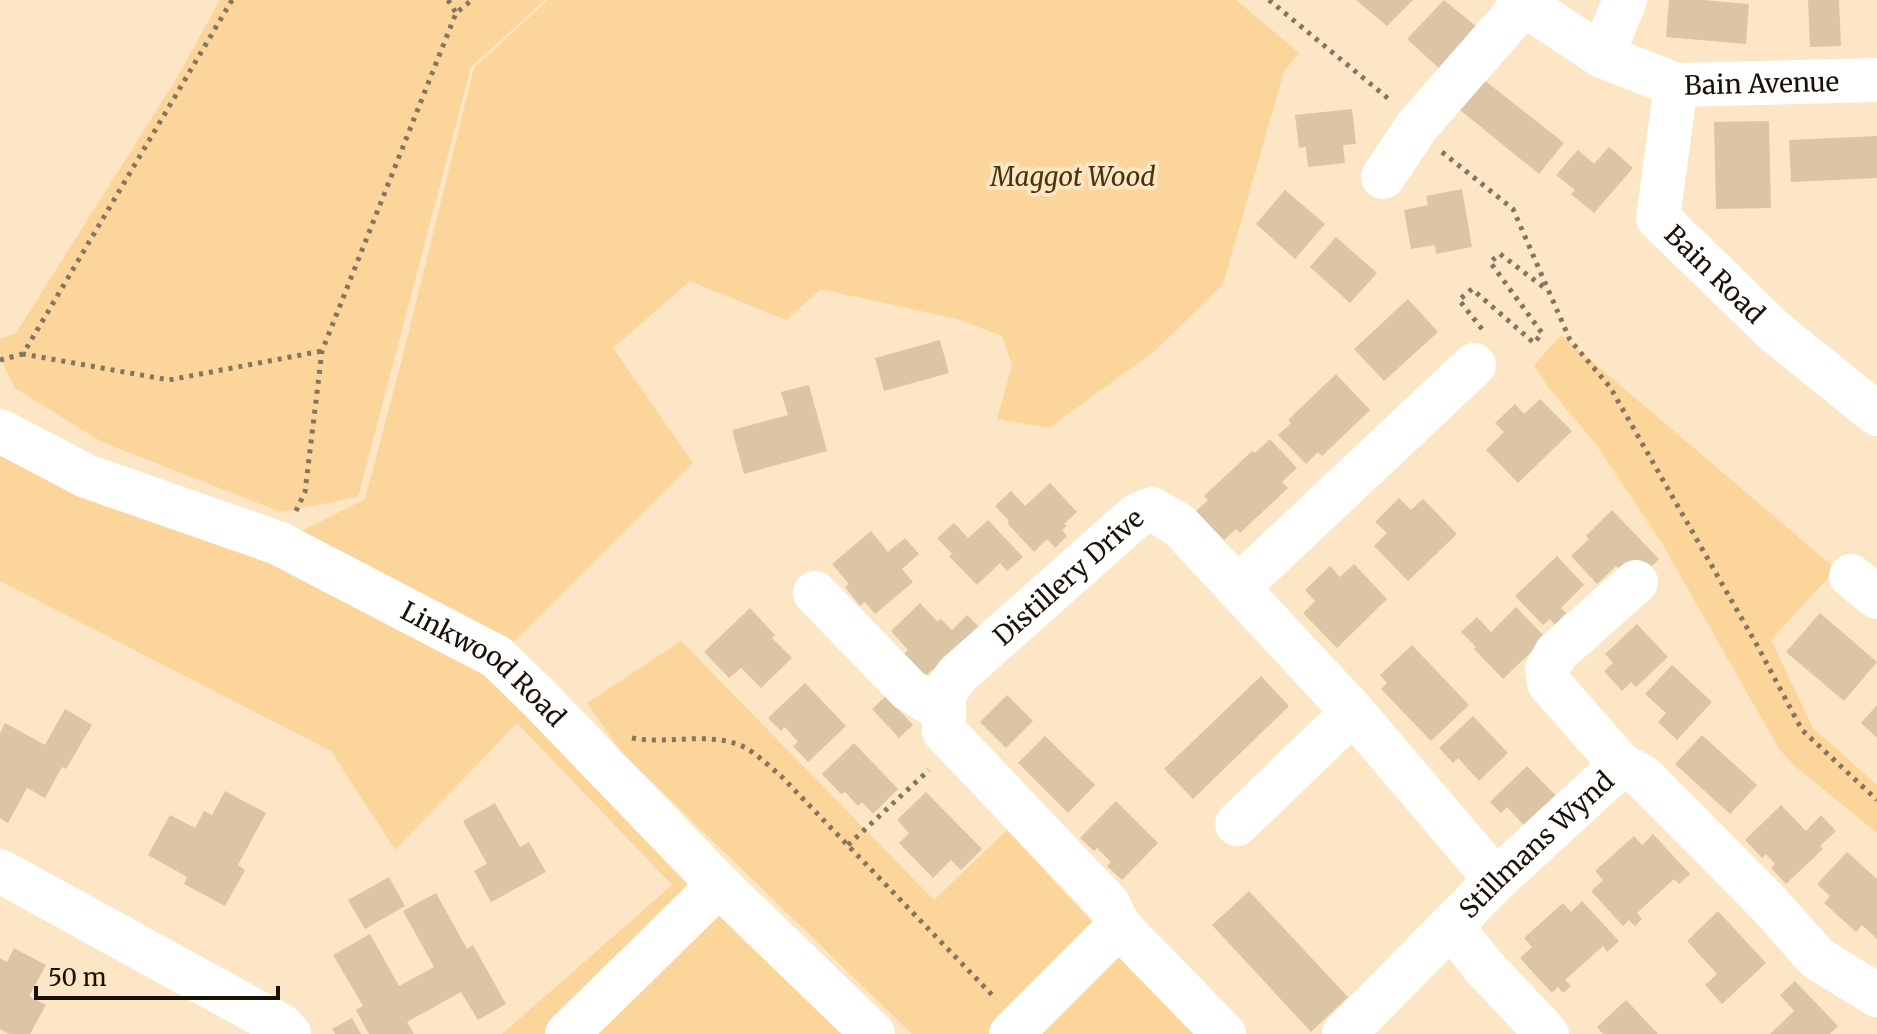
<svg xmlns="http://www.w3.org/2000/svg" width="1877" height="1034" font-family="Merriweather,serif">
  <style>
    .green { fill: #fcd59b }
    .building { fill: #dbc5a5 }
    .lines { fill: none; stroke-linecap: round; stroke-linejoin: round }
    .path { stroke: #847560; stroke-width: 5; stroke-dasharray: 4 6; stroke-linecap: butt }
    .minor { stroke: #fff; stroke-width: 44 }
    .labels { text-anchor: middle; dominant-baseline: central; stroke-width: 8; stroke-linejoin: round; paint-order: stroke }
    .street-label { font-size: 26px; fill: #191106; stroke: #fce6c5 }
    .park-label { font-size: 26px; font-style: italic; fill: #49330a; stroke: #fce6c5 }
  </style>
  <rect width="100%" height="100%" fill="#fce6c5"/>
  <g class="green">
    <path d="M220,0H545L471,67L358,497L281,512L102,442L15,388L0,358V339L16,333L175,81Z"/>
    <path d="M548,0H1236L1299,53L1284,71L1223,284L1157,349L1049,428L997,419L1012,365L1002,336L957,319L821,289L786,320L690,281L613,348L693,463L498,658L873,1034H502L672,885L517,723L395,850L331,751L0,581V433L278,543L365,499L402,359L474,68Z"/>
    <path d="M1561,335L1836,569L1771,640L1813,728L1877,785V833L1795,766L1779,749L1663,545L1595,443L1548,387L1534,365Z"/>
    <path d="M681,641L934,900L1007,830L1196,1034H912L621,752L587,703Z"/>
  </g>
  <g class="building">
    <path d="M1356,0H1413L1387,26Z"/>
    <path d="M1444,0L1477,27L1442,71L1407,39Z"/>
    <path d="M1669,0H1703L1749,4L1746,44L1666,37Z"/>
    <path d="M1808,0H1839L1841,46L1810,47Z"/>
    <path d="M1484,80L1564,143L1539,174L1460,110Z"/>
    <path d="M1352,109L1356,144L1343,145L1345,163L1308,167L1306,147L1299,148L1295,115Z"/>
    <path d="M1769,121L1771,208L1716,209L1714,122Z"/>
    <path d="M1877,136V178L1791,182L1789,140Z"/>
    <path d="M1609,147L1633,168L1594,213L1571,194L1575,190L1556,175L1578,150L1594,164Z"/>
    <path d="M1462,189L1472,247L1436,254L1435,245L1411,249L1404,210L1428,205L1426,196Z"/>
    <path d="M1285,190L1325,224L1295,259L1256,224Z"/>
    <path d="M1336,237L1377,273L1350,303L1310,267Z"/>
    <path d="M1408,299L1438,332L1384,381L1354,349Z"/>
    <path d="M940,340L949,373L884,391L875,358Z"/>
    <path d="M1336,374L1370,410L1322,456L1318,452L1306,464L1278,435L1291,423L1288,420Z"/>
    <path d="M809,385L827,451L744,474L732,430L788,415L781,392Z"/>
    <path d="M1540,399L1572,431L1518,483L1486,450L1504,432L1495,423L1515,404L1524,414Z"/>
    <path d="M1270,439L1297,468L1282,482L1288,488L1240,533L1236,529L1224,540L1196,511L1208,500L1204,496L1252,451L1255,453Z"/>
    <path d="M1050,483L1077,512L1064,524L1067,526L1062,530L1067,536L1055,548L1047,539L1034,552L1007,523L1009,521L995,506L1011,491L1025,506Z"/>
    <path d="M1399,498L1411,510L1423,499L1457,534L1408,581L1374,546L1387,533L1375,522Z"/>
    <path d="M1612,510L1659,559L1633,584L1616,566L1597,584L1571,556L1589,539L1586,536Z"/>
    <path d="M988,520L1023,557L1007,571L1000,563L977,585L949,556L952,554L937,538L954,523L968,538Z"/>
    <path d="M871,531L888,552L905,538L919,554L902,569L913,582L875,614L865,602L860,606L845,587L849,584L832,564Z"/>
    <path d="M1557,556L1584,585L1561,608L1566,613L1555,625L1550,619L1543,625L1515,596Z"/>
    <path d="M1354,564L1387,599L1337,648L1303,613L1315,601L1305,590L1330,566L1340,577Z"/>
    <path d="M920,603L937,621L941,619L952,630L967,615L983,631L938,674L933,669L916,685L894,663L908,650L891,631Z"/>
    <path d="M1516,607L1546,638L1503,679L1474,649L1476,647L1461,632L1477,617L1491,632Z"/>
    <path d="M750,608L775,635L772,638L792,658L761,688L741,668L729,678L704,652Z"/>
    <path d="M1820,613L1877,662L1844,701L1786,652Z"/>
    <path d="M1637,624L1668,657L1636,687L1631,682L1622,691L1604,671L1613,663L1605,654Z"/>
    <path d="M1412,645L1469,705L1431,741L1381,689L1387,683L1380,675Z"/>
    <path d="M1672,665L1712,702L1677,740L1658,722L1666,713L1645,694Z"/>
    <path d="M1261,676L1289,706L1193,799L1164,769Z"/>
    <path d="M805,683L846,726L808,762L793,746L798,742L785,727L781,731L768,718Z"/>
    <path d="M1007,695L1033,721L1006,748L980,722Z"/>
    <path d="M886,696L913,725L899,738L872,709Z"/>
    <path d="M1877,705V738L1861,723Z"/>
    <path d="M65,709L92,725L66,769L62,767L45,798L27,788L8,823L0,818V733L5,723L45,745Z"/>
    <path d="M1473,716L1508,753L1479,781L1458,758L1453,763L1439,748Z"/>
    <path d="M1702,735L1757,785L1730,814L1675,764Z"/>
    <path d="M1045,736L1095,785L1068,813L1018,763Z"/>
    <path d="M854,743L898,789L873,814L862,802L858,806L845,792L841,794L822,774Z"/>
    <path d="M1527,766L1560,800L1528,830L1507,807L1501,813L1490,802Z"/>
    <path d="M225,791L266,813L238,865L245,870L225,906L184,884L187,877L148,855L170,815L195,828L204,811L212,815Z"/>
    <path d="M926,792L982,849L961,870L951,860L933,878L899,843L909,833L897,820Z"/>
    <path d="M1116,801L1158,843L1122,880L1107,866L1111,862L1097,848L1094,851L1080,838Z"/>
    <path d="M495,803L520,847L529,842L546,872L491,902L474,871L487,864L463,821Z"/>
    <path d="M1781,805L1806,831L1821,815L1836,831L1820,846L1823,849L1786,884L1771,868L1775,864L1766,854L1762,858L1745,840Z"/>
    <path d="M1653,834L1690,874L1679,884L1674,879L1637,913L1642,919L1635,926L1629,920L1623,926L1591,891L1603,880L1595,871L1634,836L1642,845Z"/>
    <path d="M1847,852L1877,879V939L1862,925L1856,932L1824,903L1830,896L1817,884Z"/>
    <path d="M389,877L405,906L365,929L348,900Z"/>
    <path d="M1249,891L1348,997L1311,1032L1212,925Z"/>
    <path d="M436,893L467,949L473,945L506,1004L478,1020L461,992L407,1022L414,1034H369L356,1010L363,1006L333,955L370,934L399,986L434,967L403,911Z"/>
    <path d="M1582,901L1619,941L1607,952L1603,946L1565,980L1571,986L1563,993L1558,987L1552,993L1520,958L1532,947L1524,938L1563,903L1571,912Z"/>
    <path d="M1718,911L1766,963L1722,1004L1705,985L1717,974L1687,941Z"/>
    <path d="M14,948L46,965L29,996L46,1005L30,1034H9L0,1029V958L7,962Z"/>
    <path d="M1795,981L1838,1026L1830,1034H1770L1794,1011L1780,995Z"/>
    <path d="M1626,1000L1658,1034H1603L1597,1027Z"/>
    <path d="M352,1018L361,1034H335L332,1029Z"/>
  </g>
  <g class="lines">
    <g class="path">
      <path d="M232,0L23,354L169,380L322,351"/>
      <path d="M448,0L456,13"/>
      <path d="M1269,0L1390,100"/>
      <path d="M1442,152L1513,209L1570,340L1610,387L1758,647L1802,730L1877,800"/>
      <path d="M1482,329L1459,300L1472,289L1534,343L1542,333L1490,262L1500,254L1546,289"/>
      <path d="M0,360L23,354"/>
      <path d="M296,511L305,492L322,351L456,13L472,0"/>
      <path d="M632,738C669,745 711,730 746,748C758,755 770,767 781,776L996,999"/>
      <path d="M848,845L929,770"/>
    </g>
    <g class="minor">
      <path id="s1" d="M1518,0L1602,56L1676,85L1877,80"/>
      <path d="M1602,56L1625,0"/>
      <path id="s2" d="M1676,85L1658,218L1773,330L1877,414"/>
      <path d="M1383,177L1417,126L1524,4"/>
      <path id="s3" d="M0,431L86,476L278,543L497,657L539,698L719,885L873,1034"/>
      <path d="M1851,576L1877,597"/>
      <path d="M1237,588L1474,365"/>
      <path d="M815,593L909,690L944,711"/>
      <path d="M1621,765L1549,683L1547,669L1556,653L1636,582"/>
      <path d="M1237,824L1353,712"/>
      <path d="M0,871L282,1026L289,1034"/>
      <path d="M1451,925L1482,965L1547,1034"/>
      <path d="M567,1034L719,885"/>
      <path d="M1011,1034L1119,926"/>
      <path id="s4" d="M1224,1034L1119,926L1108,904L944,731V694L957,675L1137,515L1152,509L1179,525L1353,712L1496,880"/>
      <path id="s5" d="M1344,1034L1496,880L1621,765L1642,776L1768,903L1817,958L1877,995"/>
    </g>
  </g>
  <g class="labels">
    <g class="street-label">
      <text stroke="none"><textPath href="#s1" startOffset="266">Bain Avenue</textPath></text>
      <text stroke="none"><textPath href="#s2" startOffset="214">Bain Road</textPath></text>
      <text stroke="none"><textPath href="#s4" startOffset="622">Distillery Drive</textPath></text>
      <text stroke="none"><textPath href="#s3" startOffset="540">Linkwood Road</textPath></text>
      <text stroke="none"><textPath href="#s5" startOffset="270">Stillmans Wynd</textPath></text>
    </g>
    <g class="park-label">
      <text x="1073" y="176">Maggot Wood</text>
    </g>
  </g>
  <path d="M36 986v12h242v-12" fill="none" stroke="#191106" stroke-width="4"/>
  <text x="48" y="986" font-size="24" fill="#191106" stroke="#fce6c5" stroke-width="6" paint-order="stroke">50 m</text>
</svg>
